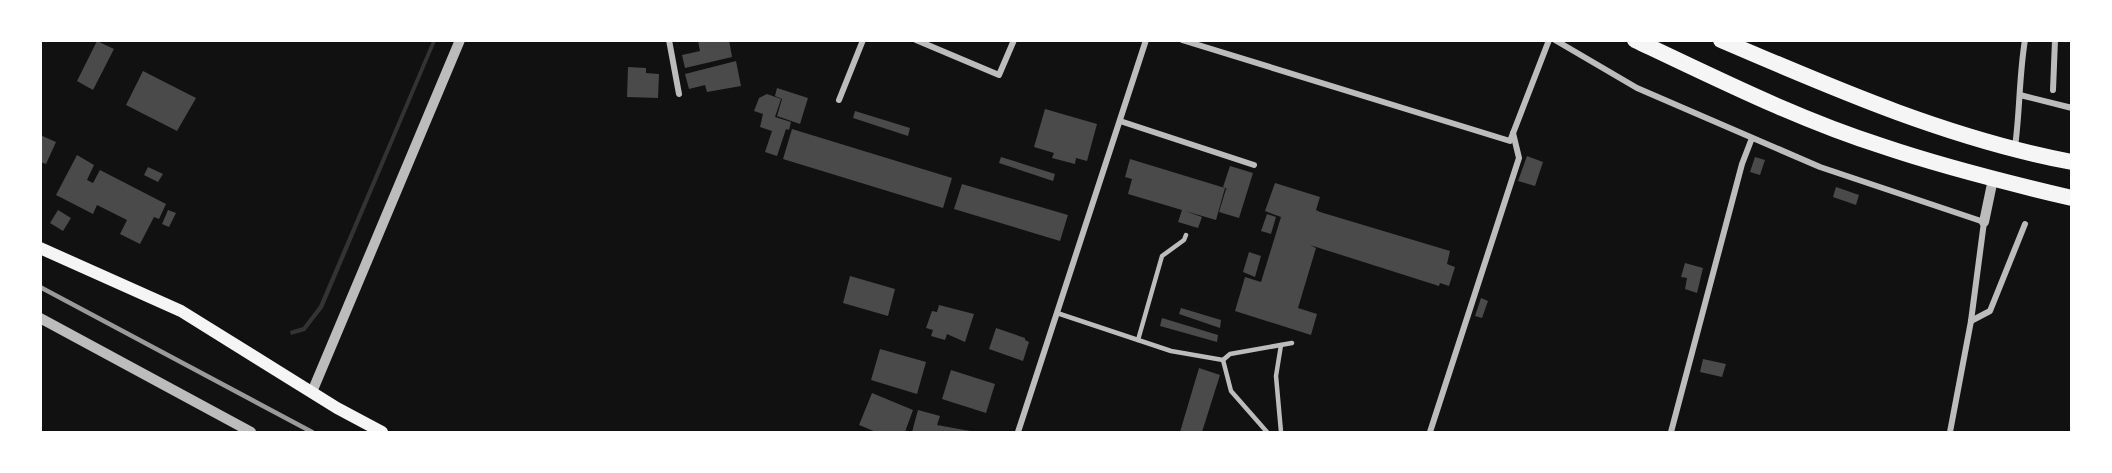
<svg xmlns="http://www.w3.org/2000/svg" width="2112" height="473" font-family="Lato,sans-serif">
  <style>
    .water { fill: #333 }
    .building { fill: #4a4a4a }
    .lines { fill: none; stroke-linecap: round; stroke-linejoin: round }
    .service { stroke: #bcbcbc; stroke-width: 4.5 }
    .minor { stroke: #bcbcbc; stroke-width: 6 }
    .tertiary { stroke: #bcbcbc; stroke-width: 10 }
    .secondary { stroke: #f5f5f5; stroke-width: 12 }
    .trunk { stroke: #f5f5f5; stroke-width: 16 }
    .rail { stroke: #9a9a9a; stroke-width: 4.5 }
  </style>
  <rect width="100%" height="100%" fill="#111"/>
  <path class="water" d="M432,41H436L323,308L305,331L291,335L290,331L303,327L319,306Z"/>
  <g class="building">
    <path d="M729,40L732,57L685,68L682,55L700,51L698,41Z"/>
    <path d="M97,41L114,49L93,90L77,81Z"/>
    <path d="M736,61L741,86L707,92L705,85L689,89L685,74Z"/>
    <path d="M628,67L646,68V73L659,74L658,98L627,97Z"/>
    <path d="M143,71L196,98L177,131L126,105Z"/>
    <path d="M777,88L808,98L800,124L777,116L782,99L775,96Z"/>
    <path d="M767,94L781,99L775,117L791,122L789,130L786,129L777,156L765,152L772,131L760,127L763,114L754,111L759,98Z"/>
    <path d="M1045,109L1097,124L1087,161L1076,158L1075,164L1052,158L1054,153L1034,147Z"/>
    <path d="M855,111L910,128L908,136L853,118Z"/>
    <path d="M792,129L952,178L943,208L783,159Z"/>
    <path d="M40,135L56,142L46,164L40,162Z"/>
    <path d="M77,155L94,165L87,180L93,183L100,170L166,204L159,219L154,217L140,244L120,234L127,220L97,205L93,214L56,195Z"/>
    <path d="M1527,156L1543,162L1535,186L1518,181Z"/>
    <path d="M1001,157L1055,174L1053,181L999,163Z"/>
    <path d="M1755,157L1765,160L1760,175L1750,172Z"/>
    <path d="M1130,159L1225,188L1216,220L1185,211L1202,217L1198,228L1178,222L1182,210L1128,194L1132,179L1125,177Z"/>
    <path d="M1230,166L1253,173L1239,218L1219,212L1226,189L1229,190L1223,187Z"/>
    <path d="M148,167L163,174L158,182L144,175Z"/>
    <path d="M1275,183L1320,197L1316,210L1320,212L1450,251L1447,264L1455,267L1449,286L1440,283L1439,286L1310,245L1316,248L1298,308L1317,314L1311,335L1235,311L1245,277L1261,282L1281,217L1265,211Z"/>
    <path d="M962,184L1068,215L1060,241L954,209Z"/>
    <path d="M1836,187L1859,195L1856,205L1833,197Z"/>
    <path d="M58,210L71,218L63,231L50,223Z"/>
    <path d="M168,210L176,213L169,227L162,224Z"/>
    <path d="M1267,214L1276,217L1271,234L1261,231Z"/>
    <path d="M1249,252L1261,256L1255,277L1243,272Z"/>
    <path d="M1685,263L1703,268L1697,293L1685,289L1687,278L1681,277Z"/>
    <path d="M850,276L895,289L888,316L843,303Z"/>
    <path d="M1481,298L1488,301L1482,318L1475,316Z"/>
    <path d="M939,305L974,314L965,342L947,334L945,340L931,336L933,330L926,328L932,311L937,312Z"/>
    <path d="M1181,308L1221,320L1220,328L1179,314Z"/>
    <path d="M1162,318L1218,335L1217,342L1160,326Z"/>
    <path d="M996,328L1025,338V340L1029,342L1023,361L989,349Z"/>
    <path d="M880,349L926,362L917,394L871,380Z"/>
    <path d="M1703,359L1726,364L1722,377L1700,372Z"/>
    <path d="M1199,368L1220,375L1202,432H1180Z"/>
    <path d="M951,370L995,384L986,413L942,399Z"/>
    <path d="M872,393L913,410L905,432H876L859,425Z"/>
    <path d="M918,410L940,416L937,425L976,432H912Z"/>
  </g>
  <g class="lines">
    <g class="service">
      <path d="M1057,313L1171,351L1223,360L1230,354L1292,343"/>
      <path d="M1138,340L1162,256L1184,240L1186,235"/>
      <path d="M1223,360L1231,391L1267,432"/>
      <path d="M1281,432L1276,376L1281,345"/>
    </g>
    <g class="minor">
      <path d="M669,40L679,94"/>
      <path d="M916,40L999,75L1014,40"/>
      <path d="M1182,40L1510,141L1549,40"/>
      <path d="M1555,40L1637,88L1820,167L1984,222L1971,321L1950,432"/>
      <path d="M2053,90L2055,40"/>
      <path d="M2020,95L2072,108"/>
      <path d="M839,100L863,40"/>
      <path d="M1120,121L1254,165"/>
      <path d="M2015,147C2020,111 2019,76 2025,40"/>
      <path d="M1971,321L1990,311L2025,224"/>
      <path d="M1018,432L1146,40"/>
      <path d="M1430,432L1519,158L1513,133"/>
      <path d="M1671,432L1742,164L1752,138"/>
    </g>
    <g class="tertiary">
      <path d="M1984,222L1993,179"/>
      <path d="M40,318L251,432"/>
      <path d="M312,392L460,40"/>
    </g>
    <path class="secondary" d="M40,248L181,311L337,408L382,432"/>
    <g class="trunk">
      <path d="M1635,40C1716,78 1797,119 1882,146C1944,167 2008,183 2072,198"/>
      <path d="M1721,40C1835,89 1950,139 2072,162"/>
    </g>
    <path class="rail" d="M40,287L312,432"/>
  </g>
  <rect width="2112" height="473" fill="none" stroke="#ffffff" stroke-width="84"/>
</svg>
